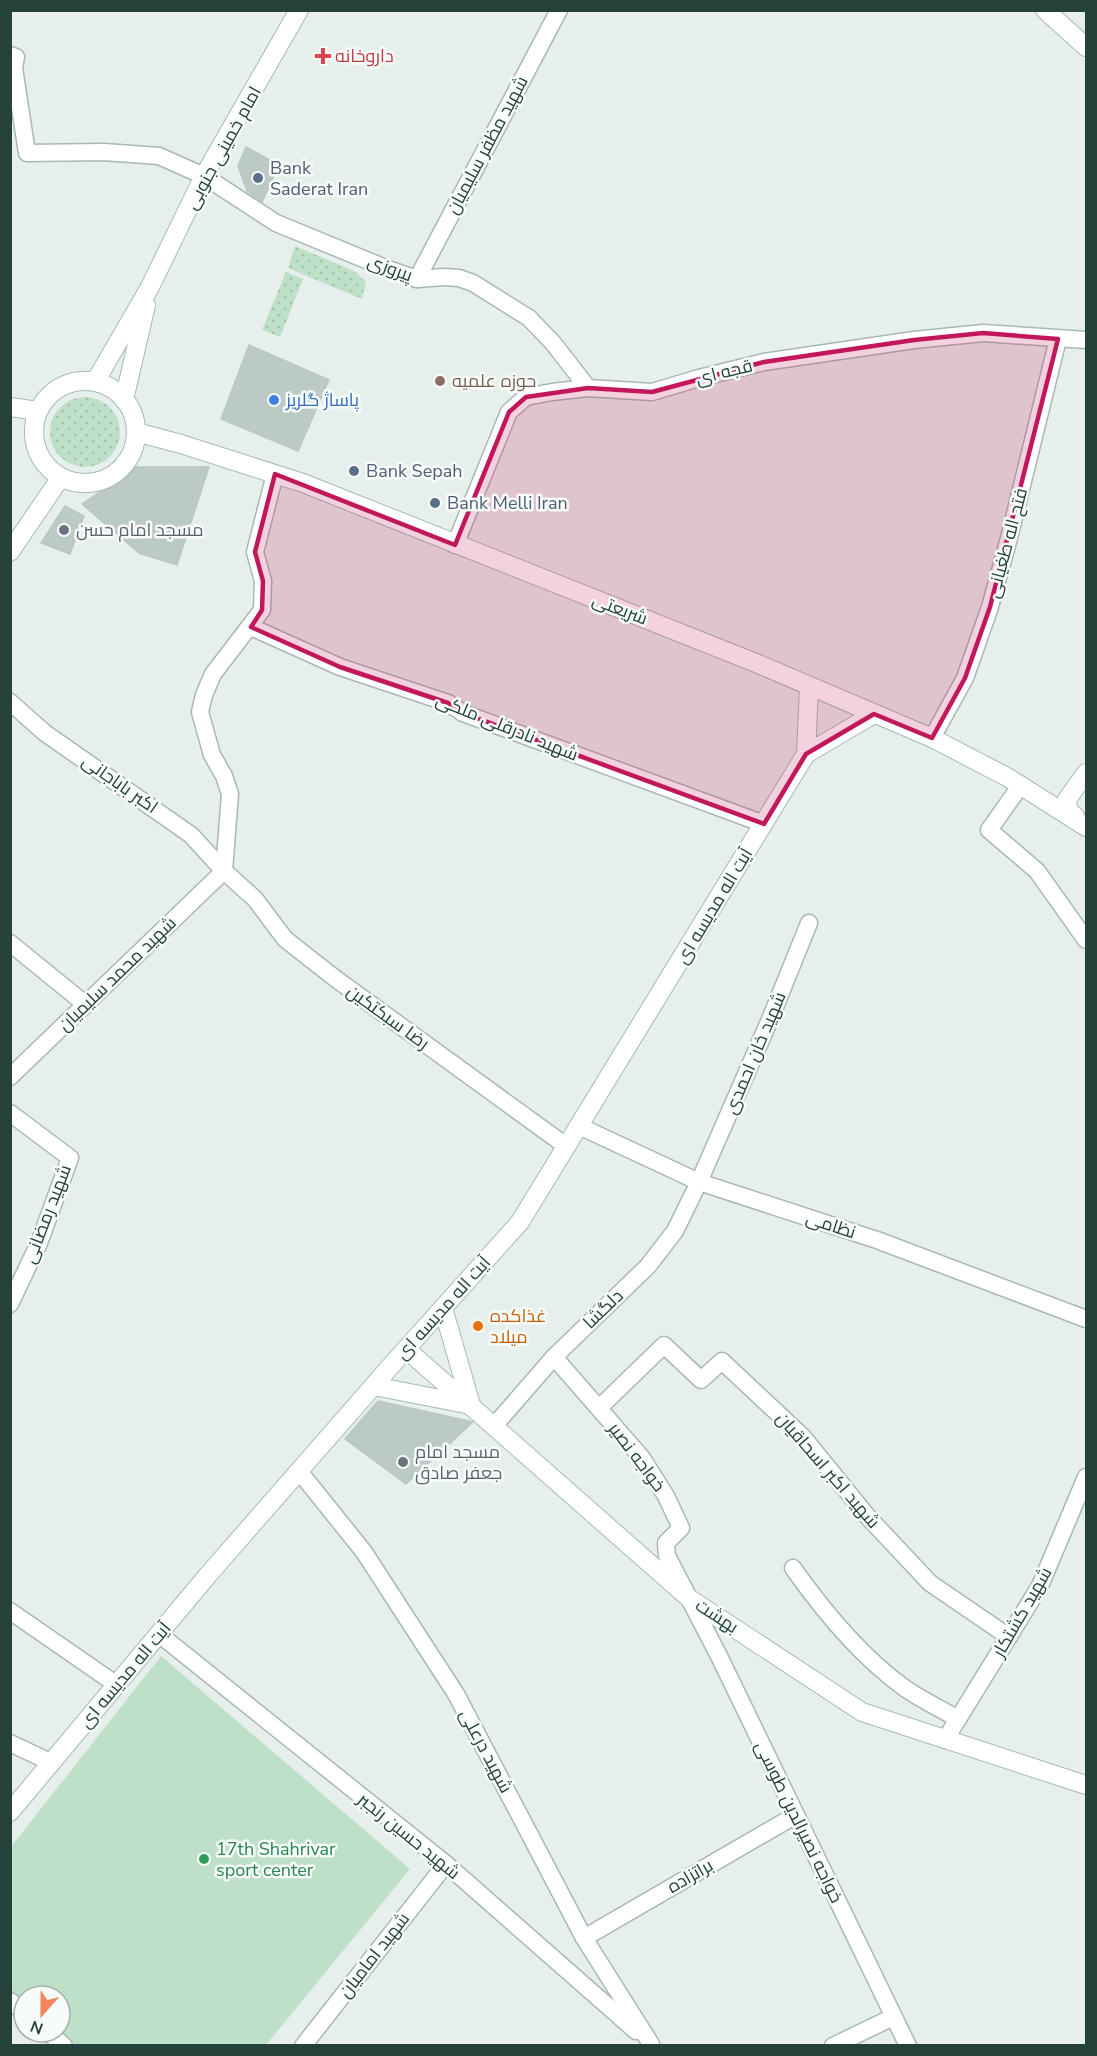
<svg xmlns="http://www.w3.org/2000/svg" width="1097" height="2056" font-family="'Nunito Sans',Cairo,sans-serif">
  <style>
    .grass { fill: url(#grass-dots) }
    .garden { fill: #bfe0c8 }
    .building { fill: #bbcac4; stroke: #b8c9c2; stroke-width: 1.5 }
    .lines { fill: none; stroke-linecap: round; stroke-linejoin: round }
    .street-casing { stroke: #a8b8b2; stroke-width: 19 }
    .secondary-casing { stroke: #a4bbb3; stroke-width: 20 }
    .street { stroke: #fff; stroke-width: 16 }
    .secondary { stroke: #fff; stroke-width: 18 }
    .marked { fill: #c2185b; fill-opacity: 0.2; stroke: #c2185b; stroke-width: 4.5; stroke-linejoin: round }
    .health-dot { fill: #e0444e; stroke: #f7fbf9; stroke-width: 2 }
    .service-dot { fill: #5c6f8a; stroke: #f7fbf9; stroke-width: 2 }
    .education-dot { fill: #8d6e63; stroke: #f7fbf9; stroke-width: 2 }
    .shop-dot { fill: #3f7fe0; stroke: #f7fbf9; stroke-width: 2 }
    .worship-dot { fill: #6b7280; stroke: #f7fbf9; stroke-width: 2 }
    .food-dot { fill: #e8710a; stroke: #f7fbf9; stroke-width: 2 }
    .leisure-dot { fill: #2e9e5b; stroke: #f7fbf9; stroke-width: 2 }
    .labels { text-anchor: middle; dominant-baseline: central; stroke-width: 5; stroke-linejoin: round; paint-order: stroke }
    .health-label { font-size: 18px; fill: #be3a42; stroke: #f7fbf9; text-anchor: start }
    .street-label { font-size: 18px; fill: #24423a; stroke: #f7fbf9 }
    .service-label { font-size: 18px; fill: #4e5e75; stroke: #f7fbf9; text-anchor: start }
    .education-label { font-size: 18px; fill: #785e54; stroke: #f7fbf9; text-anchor: start }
    .shop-label { font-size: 18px; fill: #366cbe; stroke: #f7fbf9; text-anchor: start }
    .worship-label { font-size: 18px; fill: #5b616d; stroke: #f7fbf9; text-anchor: start }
    .food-label { font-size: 18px; fill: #c56008; stroke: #f7fbf9; text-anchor: start }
    .leisure-label { font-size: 18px; fill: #27864d; stroke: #f7fbf9; text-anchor: start }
  </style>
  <defs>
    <pattern id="grass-dots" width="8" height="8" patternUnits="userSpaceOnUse" patternTransform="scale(1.5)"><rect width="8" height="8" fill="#bfe0c8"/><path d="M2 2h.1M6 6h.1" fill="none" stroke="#a4c1ad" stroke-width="1.8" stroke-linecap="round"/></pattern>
  </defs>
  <rect width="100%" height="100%" fill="#e6efeb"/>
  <g class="grass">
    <path d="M295,246L354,271L366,282L362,299L288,268Z"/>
    <path d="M286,272L303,279L280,337L262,330Z"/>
    <circle cx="85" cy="432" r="35"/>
  </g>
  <path class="garden" d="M161,1656L410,1869L266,2045H76L59,2032L60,1996H24V2004L11,1994L10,1848Z"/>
  <g class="building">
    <path d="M246,147L279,165L262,202L247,191L238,166Z"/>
    <path d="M249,345L329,380L298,451L221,419Z"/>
    <path d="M136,467H209L177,565L139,553L82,504Z"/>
    <path d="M65,506L84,516L70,554L41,543Z"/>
    <path d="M378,1401L473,1422L406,1484L345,1439Z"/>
  </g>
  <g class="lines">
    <g class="street-casing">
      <g id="street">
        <path d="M10,55L16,57L14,68L27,153L104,152L159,156L204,176L276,223L388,269L417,279L444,277L459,278L473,283L529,318L553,343L588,388"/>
        <path d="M417,279L559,10"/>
        <path d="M455,545L509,412L526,397L552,392L588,388L652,392L699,378L764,362L914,340L983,333L1086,340"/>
        <path d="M251,627L340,667L448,703L463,713L764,824"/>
        <path d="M10,702L45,733L191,835L224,871L255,899L285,939L336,979L566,1146"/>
        <path d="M932,738L965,678L990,607L1009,538L1058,339"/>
        <path d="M1021,785L989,830L1037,871L1086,940"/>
        <path d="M224,871L230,794L224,776L212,755L200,712L204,695L213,674L262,610L263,581L255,552L275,474"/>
        <path d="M10,943L85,1004"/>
        <path d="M10,1077L224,871"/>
        <path d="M10,1113L70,1158L39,1243L10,1304"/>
        <path d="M579,1126L699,1182L877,1240L1086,1319"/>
        <path d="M554,1357L642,1458L666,1496L681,1528L666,1543L667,1556L719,1656L908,2046"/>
        <path d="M599,1408L664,1345L701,1380L722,1361L803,1437L868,1517L930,1583L1009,1637"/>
        <path d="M494,1426L554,1357L648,1266L675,1231L699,1182L771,1017L809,923"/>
        <path d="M299,1471L364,1552L456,1694L584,1938L651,2044L650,2046"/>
        <path d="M793,1568C824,1612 861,1657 906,1689C922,1700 941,1709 958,1719"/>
        <path d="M10,1611L117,1685"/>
        <path d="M159,1634L446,1864L636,2031"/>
        <path d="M945,1740L1040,1586L1086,1477"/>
        <path d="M10,1743L52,1763"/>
        <path d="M584,1938L796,1815"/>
        <path d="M10,2001L24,2012"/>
        <path d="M48,2032L64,2046"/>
        <path d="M303,2046L446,1864"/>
        <path d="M833,2046L893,2017"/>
      </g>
    </g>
    <g class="secondary-casing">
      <g id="secondary">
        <path d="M1045,10L1086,47"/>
        <circle cx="85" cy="432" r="51"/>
        <path d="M95,382L150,287L204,176L299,10"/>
        <path d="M124,400L146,305"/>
        <path d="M10,407L38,411"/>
        <path d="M136,432L181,444L303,483L756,663L932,738L1007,777L1086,827"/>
        <path d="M10,552L61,477"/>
        <path d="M806,754L874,714"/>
        <path d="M1075,816L1072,817L1066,801L1086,773"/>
        <path d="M406,1349L690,1599L862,1712L1086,1785"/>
        <path d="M374,1386L471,1405L443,1308"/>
        <path d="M10,1812L208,1575L389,1368L520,1222L806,754L809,687"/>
      </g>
    </g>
    <use href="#street" class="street"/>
    <use href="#secondary" class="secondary"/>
  </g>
  <path class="marked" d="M983,333L1058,339L990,607L965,678L932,738L874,714L806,754L764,824L463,713L448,703L340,667L251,627L262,610L263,581L255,552L275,474L455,545L509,412L526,397L588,388L652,392L764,362L914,340Z"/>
  <path class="health-dot" d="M320 47h6v6h6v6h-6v6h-6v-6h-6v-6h6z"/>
  <g class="service-dot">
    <circle cx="258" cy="178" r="6"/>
    <circle cx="354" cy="471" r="6"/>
    <circle cx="435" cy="503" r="6"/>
  </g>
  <circle class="education-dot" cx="440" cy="381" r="6"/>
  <circle class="shop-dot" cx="274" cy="400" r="6"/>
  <g class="worship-dot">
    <circle cx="64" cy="530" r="6"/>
    <circle cx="403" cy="1462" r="6"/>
  </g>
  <circle class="food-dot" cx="478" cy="1326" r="6"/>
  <circle class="leisure-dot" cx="204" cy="1859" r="6"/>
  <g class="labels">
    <g class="health-label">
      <text x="335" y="56">داروخانه</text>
    </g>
    <g class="street-label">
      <text transform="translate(487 145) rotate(-62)">شهید مظفر سلیمیان</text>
      <text transform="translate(223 148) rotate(-61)">امام خمینی جنوبی</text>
      <text transform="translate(390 268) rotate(20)">پیروزی</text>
      <text transform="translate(724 372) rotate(-14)">قجه ای</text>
      <text transform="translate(1007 543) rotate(-75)">فتح اله طغیانی</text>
      <text transform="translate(620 609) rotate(21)">شریعتی</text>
      <text transform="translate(507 727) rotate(22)">شهید نادرقلی ملکی</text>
      <text transform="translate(120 784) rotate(35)">اکبر باباجانی</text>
      <text transform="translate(714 906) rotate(-59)">آیت اله مدیسه ای</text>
      <text transform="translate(117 974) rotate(-44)">شهید محمد سلیمیان</text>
      <text transform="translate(388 1017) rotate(36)">رضا سبکتکین</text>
      <text transform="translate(755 1053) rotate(-67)">شهید خان احمدی</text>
      <text transform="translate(47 1214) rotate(-69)">شهید رمضانی</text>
      <text transform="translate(831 1225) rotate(18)">نظامی</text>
      <text transform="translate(443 1308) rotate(-48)">آیت اله مدیسه ای</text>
      <text transform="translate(603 1309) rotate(-44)">دلگشا</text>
      <text transform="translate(637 1457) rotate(53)">خواجه نصیر</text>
      <text transform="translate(828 1470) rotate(49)">شهید اکبر اسحاقیان</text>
      <text transform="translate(1022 1612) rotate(-60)">شهید کشتکار</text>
      <text transform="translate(717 1616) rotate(33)">بهشت</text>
      <text transform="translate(125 1675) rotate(-50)">آیت اله مدیسه ای</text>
      <text transform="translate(486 1751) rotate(62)">شهید درعلی</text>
      <text transform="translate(799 1822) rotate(64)">خواجه نصیرالدین طوسی</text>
      <text transform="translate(409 1836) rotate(39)">شهید حسین رنجبر</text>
      <text transform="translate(690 1876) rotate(-30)">براتزاده</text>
      <text transform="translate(374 1955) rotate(-52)">شهید امامیان</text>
    </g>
    <g class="service-label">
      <text x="270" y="168">Bank<tspan x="270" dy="21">Saderat Iran</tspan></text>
      <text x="366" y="471">Bank Sepah</text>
      <text x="447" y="503">Bank Melli Iran</text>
    </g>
    <g class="education-label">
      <text x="452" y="381">حوزه علمیه</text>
    </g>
    <g class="shop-label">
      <text x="286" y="400">پاساژ گلریز</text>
    </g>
    <g class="worship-label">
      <text x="76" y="530">مسجد امام حسن</text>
      <text x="415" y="1452">مسجد امام<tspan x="415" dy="21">جعفر صادق</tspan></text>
    </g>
    <g class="food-label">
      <text x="490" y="1316">غذاکده<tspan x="490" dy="21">میلاد</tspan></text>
    </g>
    <g class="leisure-label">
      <text x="216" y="1849">17th Shahrivar<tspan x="216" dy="21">sport center</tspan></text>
    </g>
  </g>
  <rect width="1097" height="2056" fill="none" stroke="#24423a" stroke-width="24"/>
  <g transform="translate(42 2014) rotate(201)"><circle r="28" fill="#f7fbf9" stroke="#a3b1ad" stroke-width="1.5"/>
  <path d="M0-4.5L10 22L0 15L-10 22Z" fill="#f4845f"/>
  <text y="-9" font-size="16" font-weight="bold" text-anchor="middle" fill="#24423a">N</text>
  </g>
</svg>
